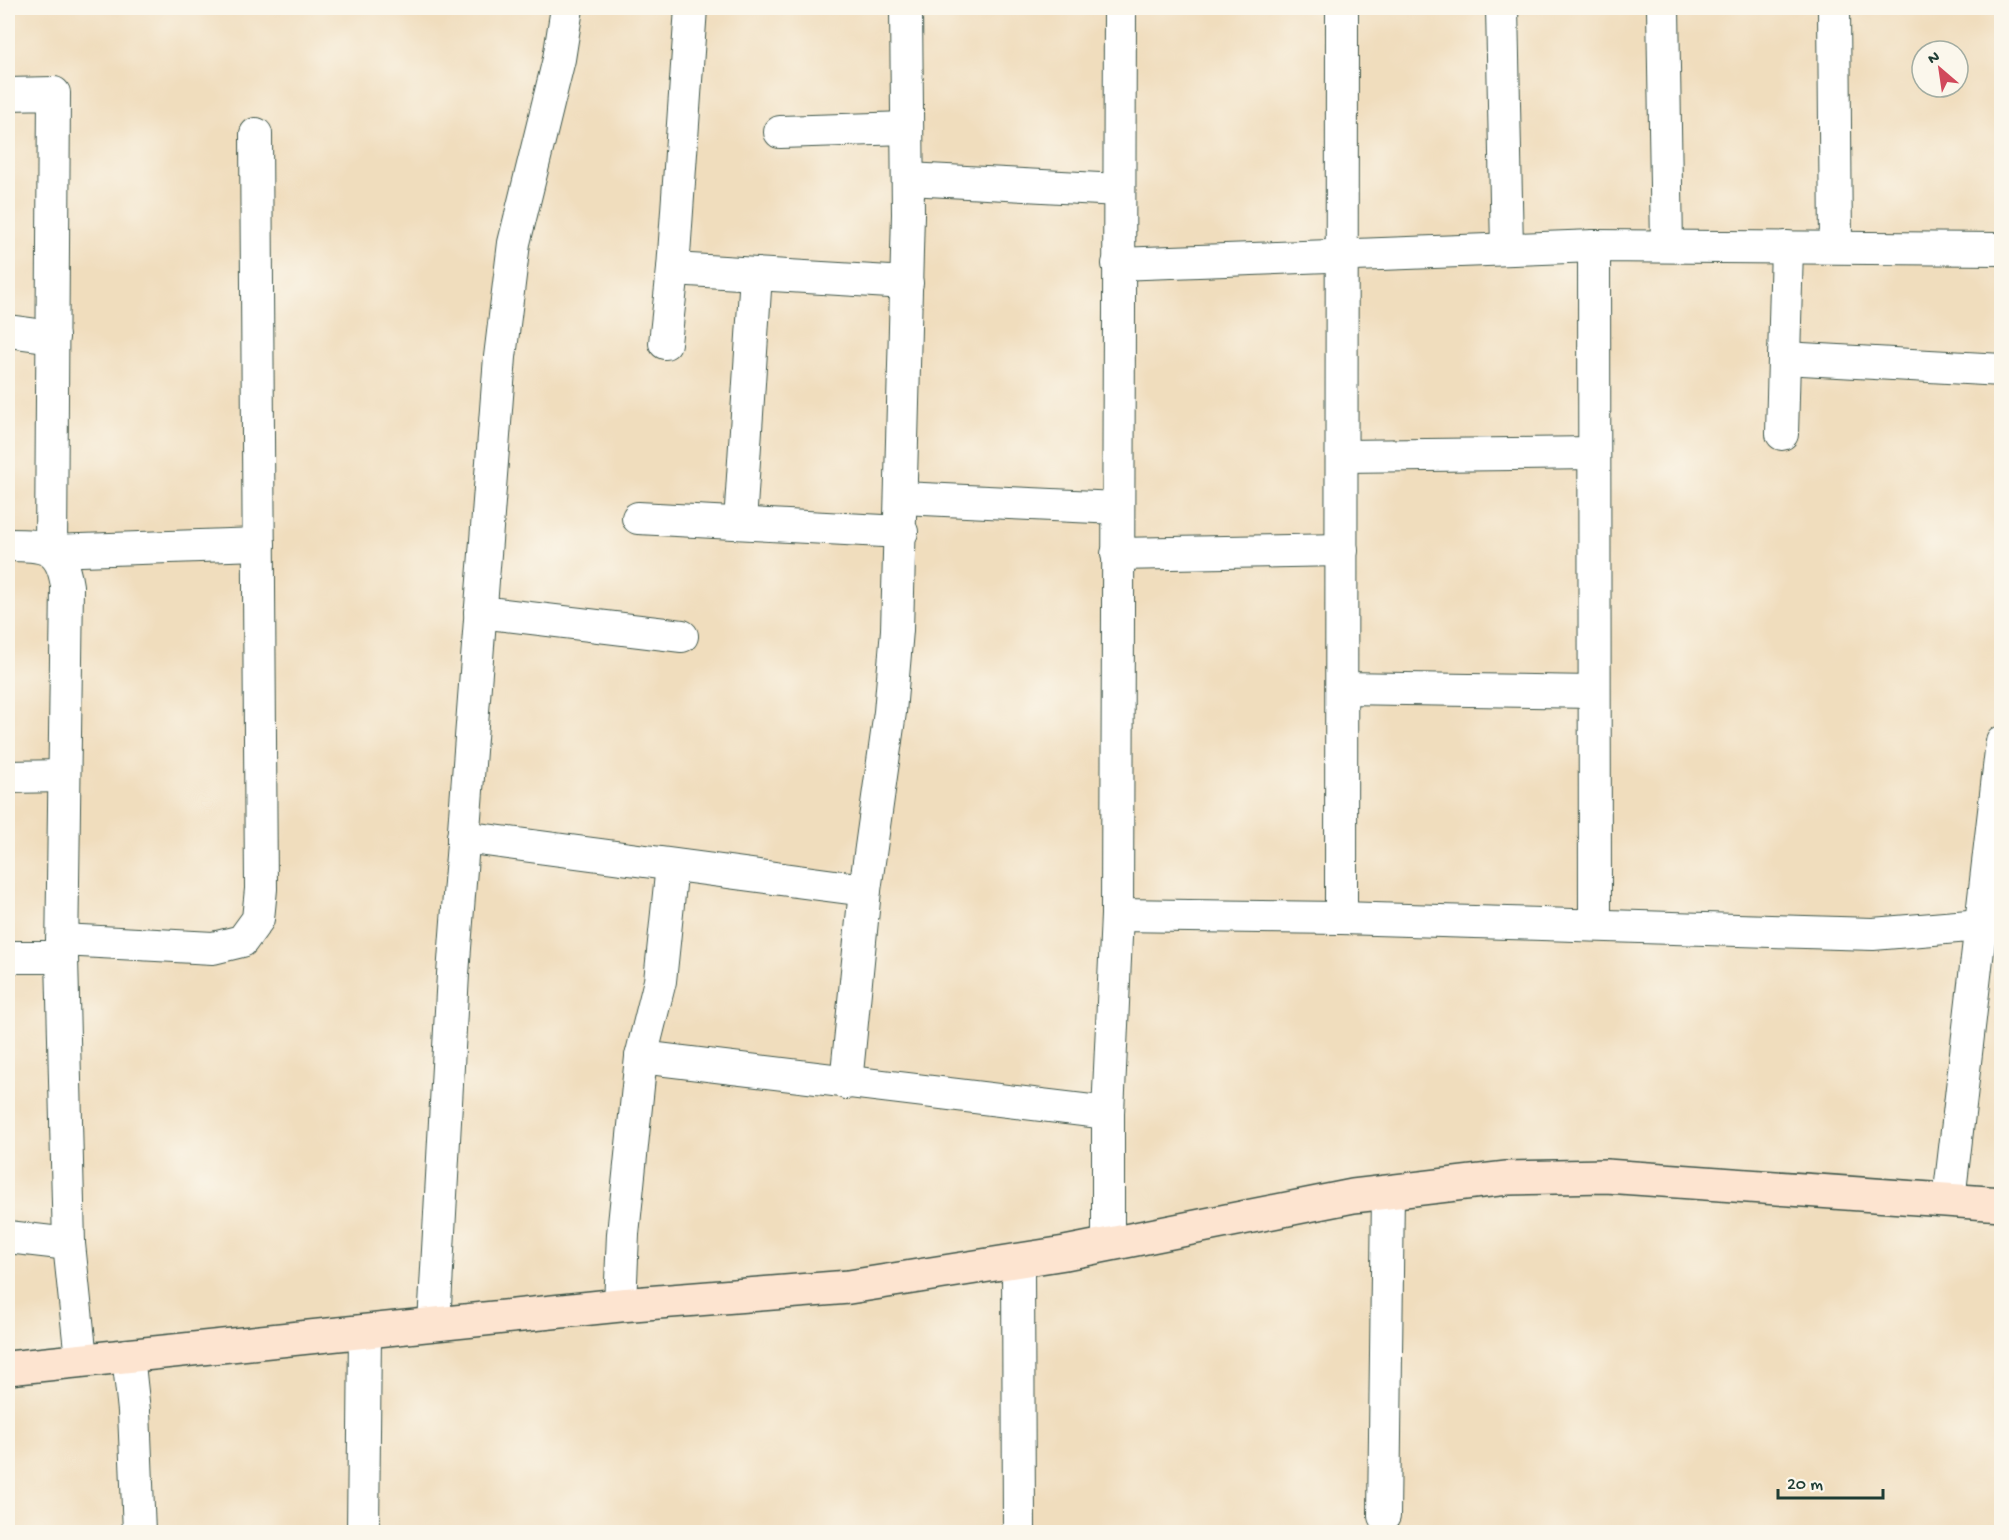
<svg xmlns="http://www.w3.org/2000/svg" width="2009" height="1540" font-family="'Gochi Hand',sans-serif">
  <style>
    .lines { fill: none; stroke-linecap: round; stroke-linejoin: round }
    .street-casing { stroke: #3e5549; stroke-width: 34 }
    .secondary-casing { stroke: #3e5549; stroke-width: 36 }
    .street { stroke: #fff; stroke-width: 32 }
    .secondary { stroke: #fde4d0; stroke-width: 33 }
  </style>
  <rect width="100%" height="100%" fill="#fbf7ec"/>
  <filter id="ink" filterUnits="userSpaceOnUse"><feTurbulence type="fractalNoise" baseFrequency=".0167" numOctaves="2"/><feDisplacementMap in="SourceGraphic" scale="12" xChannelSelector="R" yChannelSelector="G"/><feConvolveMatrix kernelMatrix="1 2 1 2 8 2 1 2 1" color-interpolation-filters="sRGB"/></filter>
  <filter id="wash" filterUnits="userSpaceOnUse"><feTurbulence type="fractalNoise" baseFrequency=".008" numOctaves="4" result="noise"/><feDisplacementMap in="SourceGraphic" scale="24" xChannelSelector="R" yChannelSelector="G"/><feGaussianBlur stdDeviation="1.35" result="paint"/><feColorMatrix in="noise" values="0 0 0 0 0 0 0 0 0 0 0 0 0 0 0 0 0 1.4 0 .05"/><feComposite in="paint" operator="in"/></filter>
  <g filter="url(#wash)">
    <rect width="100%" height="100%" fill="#f0ddbd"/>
  </g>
  <g filter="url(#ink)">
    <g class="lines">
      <g class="street-casing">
        <g id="street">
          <path d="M1502,8L1507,249"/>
          <path d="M1663,8L1667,246"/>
          <path d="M1834,8L1836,247"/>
          <path d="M8,94L54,93L51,551L259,544"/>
          <path d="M780,132L907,128"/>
          <path d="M908,179L1119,190"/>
          <path d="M1594,246L1595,925"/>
          <path d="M1118,264L1594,246L2002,249"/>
          <path d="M673,269L907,283"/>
          <path d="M8,331L53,337"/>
          <path d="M665,343L673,269L691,8"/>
          <path d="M1784,358L2002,370"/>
          <path d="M1782,434L1787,247"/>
          <path d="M1342,456L1594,453"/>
          <path d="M902,498L1117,508"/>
          <path d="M638,518L902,532"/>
          <path d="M740,523L756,274"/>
          <path d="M8,545C45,545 61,546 67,586L62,957L69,1244L81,1359"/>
          <path d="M1117,554L1342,550"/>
          <path d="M480,612L682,636"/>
          <path d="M1342,688L1594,692"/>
          <path d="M8,777L64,776"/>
          <path d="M463,837L865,890"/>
          <path d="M1117,915L1341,918L1873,934L1981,925L2002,927"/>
          <path d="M1341,918L1342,8"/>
          <path d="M62,940L213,948L242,941L258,919L261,889L256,134"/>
          <path d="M8,957H62"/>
          <path d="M641,1057L1108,1113"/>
          <path d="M846,1083L865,890L890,712L897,630L908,214L906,8"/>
          <path d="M1949,1200L2002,742"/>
          <path d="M8,1237L69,1244"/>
          <path d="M1108,1244V1113L1117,915L1120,8"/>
          <path d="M1018,1260L1019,1532"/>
          <path d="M620,1305L623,1234L641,1057L660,981L672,865"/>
          <path d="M434,1324L453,974L500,357L514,243L559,59L567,8"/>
          <path d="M128,1355L134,1411L139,1532"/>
          <path d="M1384,1516L1388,1192"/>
          <path d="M363,1532L365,1333"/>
        </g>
      </g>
      <g class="secondary-casing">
        <path id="secondary" d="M8,1368L620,1305L849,1287L1065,1253L1353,1196L1507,1178L1606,1176L2002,1204"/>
      </g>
      <use href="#street" class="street"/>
      <use href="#secondary" class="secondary"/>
    </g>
  </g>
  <rect width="2009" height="1540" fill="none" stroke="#fbf7ec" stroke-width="30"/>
  <g transform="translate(1940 69) rotate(331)"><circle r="28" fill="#fbf7ec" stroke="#a3ada2" stroke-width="1.5"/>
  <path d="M0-4.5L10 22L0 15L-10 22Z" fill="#d1495b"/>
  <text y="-9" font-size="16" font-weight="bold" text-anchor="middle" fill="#1f3d34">N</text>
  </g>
  <path d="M1778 1489v9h105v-9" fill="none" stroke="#1f3d34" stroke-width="3"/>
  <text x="1787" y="1489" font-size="18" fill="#1f3d34" stroke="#fbf7ec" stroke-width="4.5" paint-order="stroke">20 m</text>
</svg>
